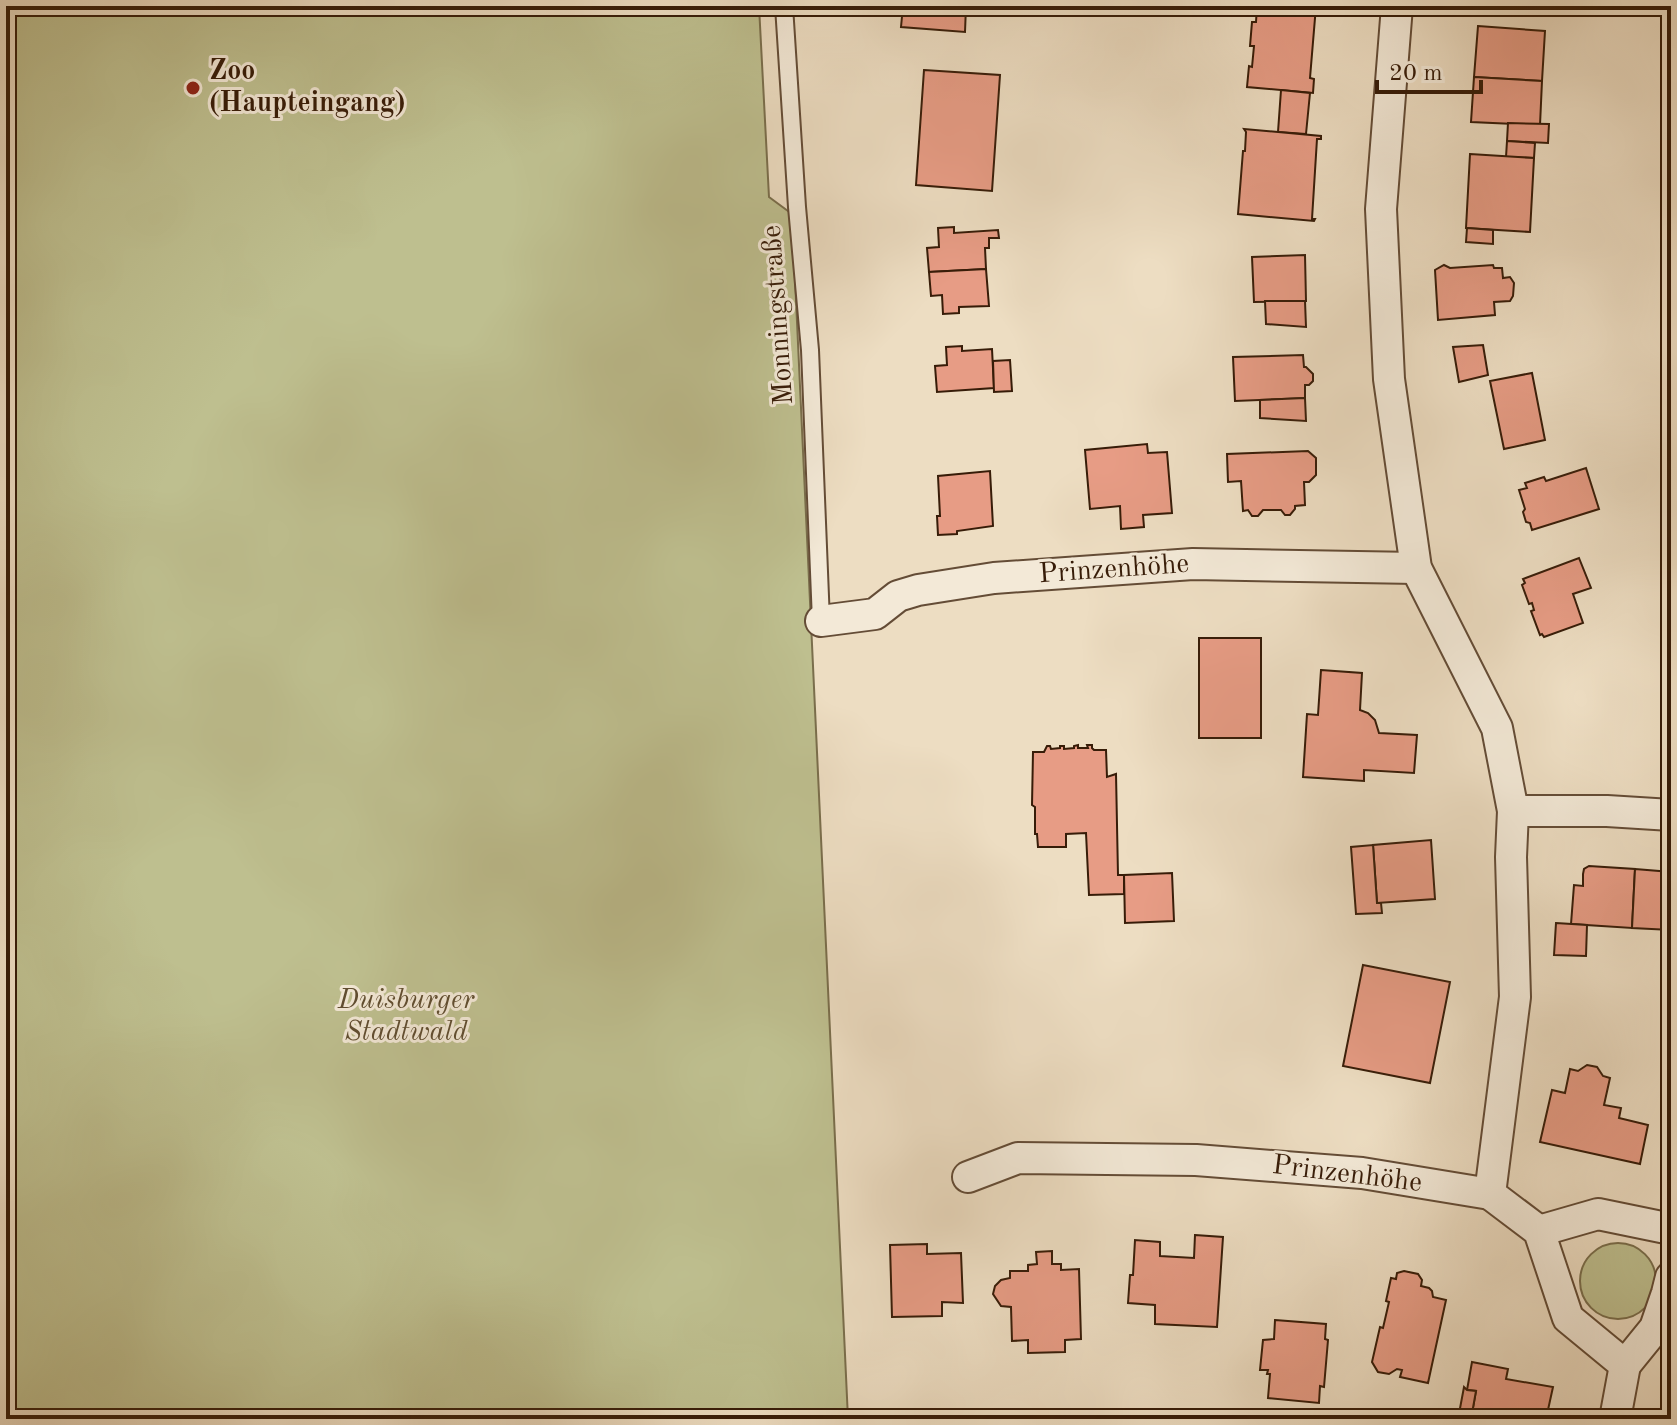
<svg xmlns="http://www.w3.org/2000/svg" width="1677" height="1425" font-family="'Old Standard TT',serif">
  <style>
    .green { fill: #bebf8f; stroke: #7a6e4c; stroke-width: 2 }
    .building { fill: #e79c85; stroke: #371c08; stroke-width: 2 }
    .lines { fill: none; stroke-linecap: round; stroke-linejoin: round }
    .service-casing { stroke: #644c36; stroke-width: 20 }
    .minor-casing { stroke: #644c36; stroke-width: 34 }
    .service { stroke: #f3e9d7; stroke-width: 16 }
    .minor { stroke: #f3e9d7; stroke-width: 30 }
    .poi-dot { fill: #8f2418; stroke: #f3e9d7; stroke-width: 3 }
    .labels { text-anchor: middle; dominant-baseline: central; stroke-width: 6; stroke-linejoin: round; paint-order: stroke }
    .poi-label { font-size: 28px; font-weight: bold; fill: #371c08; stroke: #f3e9d7; text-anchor: start }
    .street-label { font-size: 28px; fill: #371c08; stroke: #f3e9d7 }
    .park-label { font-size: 28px; font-style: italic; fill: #604d30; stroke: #f3e9d7 }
  </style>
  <rect width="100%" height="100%" fill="#edddc2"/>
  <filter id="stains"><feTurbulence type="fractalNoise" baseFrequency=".0025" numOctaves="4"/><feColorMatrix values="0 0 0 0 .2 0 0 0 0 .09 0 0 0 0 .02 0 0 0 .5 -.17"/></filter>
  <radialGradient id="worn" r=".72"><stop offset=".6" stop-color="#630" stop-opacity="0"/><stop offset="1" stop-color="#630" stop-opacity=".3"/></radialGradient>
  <g class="green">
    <path d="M6,6H759L769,197L792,214L848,1419H6Z"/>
    <circle cx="1618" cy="1281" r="38"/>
  </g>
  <g class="building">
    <path d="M903,6H966L965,32L901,27Z"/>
    <path d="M1257,6H1316L1310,78L1314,79L1313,93L1247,87L1249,66L1252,67L1254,46H1250L1252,22H1256Z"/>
    <path d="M1478,26L1545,31L1542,81L1474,77Z"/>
    <path d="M924,70L1000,75L992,191L916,185Z"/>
    <path d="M1474,77L1542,81L1540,125L1471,122Z"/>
    <path d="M1281,90L1310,93L1306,134L1278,132Z"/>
    <path d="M1508,123L1549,124L1548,143L1507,141Z"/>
    <path d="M1244,129L1321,136V139H1317L1312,219H1315L1314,221L1238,214L1243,151H1245L1246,132Z"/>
    <path d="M1507,141L1535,143L1534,158L1506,157Z"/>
    <path d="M1470,154L1534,158L1530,232L1466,228Z"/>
    <path d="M954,227V233L998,230L999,238H989V248H985L986,269L929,272L927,248L939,247L938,228Z"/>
    <path d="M1467,228L1493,230V244L1466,242Z"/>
    <path d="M1305,255L1306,301L1254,302L1252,257Z"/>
    <path d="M1444,265L1450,268L1493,265L1494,268H1502L1503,278L1510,277L1514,283L1513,296L1510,301L1494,302L1495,315L1438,320L1435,270Z"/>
    <path d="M986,269L989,306L959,307V313L943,314L942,295L931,296L929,272Z"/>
    <path d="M1265,301H1305L1306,327L1266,324Z"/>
    <path d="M1483,345L1488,375L1459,382L1453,347Z"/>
    <path d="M962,346V351L992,349L994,388L937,392L935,366L947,365L946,347Z"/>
    <path d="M1303,355L1304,367H1306L1313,374V381L1309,385H1305V398L1235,401L1233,357Z"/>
    <path d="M1010,360L1012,391L994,392L993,361Z"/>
    <path d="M1532,373L1545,440L1504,449L1490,381Z"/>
    <path d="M1305,398L1306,421L1260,418V400Z"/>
    <path d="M1147,444L1148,453L1167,452L1172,513L1143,515L1144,527L1121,529L1120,506L1090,509L1085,450Z"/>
    <path d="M1308,451L1316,458V475L1309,482H1304L1305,505L1295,506V509L1290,515H1285L1281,510H1263L1258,516H1252L1248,510L1243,511L1241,481L1228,482L1227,454Z"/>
    <path d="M1586,468L1599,509L1532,530L1530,523L1526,522L1523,512L1525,509L1519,490L1527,488L1525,483L1544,477L1546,481Z"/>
    <path d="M990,471L993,526L957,531V534L938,535L937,516H940L938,476Z"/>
    <path d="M1579,558L1591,588L1573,594L1583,623L1544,637L1542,634L1540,635L1531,611L1534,610L1532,603L1529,604L1522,585L1525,583L1523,579Z"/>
    <rect x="1199" y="638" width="62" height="100"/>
    <path d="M1321,670L1362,673L1360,710L1368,713L1375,720L1379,733L1417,735L1414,773L1364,770V781L1303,777L1307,714L1318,715Z"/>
    <path d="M1078,745V748H1088L1087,745H1092V748L1094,750H1106L1107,777L1116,774L1118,875H1124V894L1089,895L1086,833L1066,834V847H1038L1037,834H1035V807L1032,805L1033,752H1044L1047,746H1050L1051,749L1060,748V746H1064V749L1074,748V746Z"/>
    <path d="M1431,840L1435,899L1377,903L1373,845Z"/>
    <path d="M1373,845L1377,903H1381L1382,913L1356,914L1351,847Z"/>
    <path d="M1589,866L1635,869L1632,928L1571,924L1574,885L1583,886V874L1584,869Z"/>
    <path d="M1635,869L1671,872V930L1632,928Z"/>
    <path d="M1172,873L1174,921L1125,923L1124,875Z"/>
    <path d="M1556,923L1587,925L1586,956L1554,955Z"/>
    <path d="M1363,965L1450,982L1430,1083L1343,1066Z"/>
    <path d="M1587,1065L1597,1067L1603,1076L1610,1078L1604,1105L1621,1108L1619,1118L1648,1125L1640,1164L1540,1142L1552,1090L1565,1093L1570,1069L1578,1071Z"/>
    <path d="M1195,1235L1223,1237L1217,1327L1155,1324V1305L1128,1303L1130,1275H1133L1135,1240L1160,1242V1256L1194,1258Z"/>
    <path d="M927,1244V1254L961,1253L963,1303L942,1302V1316L892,1317L890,1245Z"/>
    <path d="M1052,1251V1264H1061V1270L1079,1269L1081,1339L1065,1340V1352L1028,1353V1340L1012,1341L1011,1307L1001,1306L993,1294L995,1286L1001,1280L1010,1278V1271H1028V1265L1037,1264L1036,1252Z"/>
    <path d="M1404,1271L1418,1274L1422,1280L1421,1286L1429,1288L1432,1291L1433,1297L1446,1300L1428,1383L1400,1377L1402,1370L1397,1369L1389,1374L1378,1372L1372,1362L1380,1327L1383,1328L1389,1302L1386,1301L1391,1278L1396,1279L1397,1273Z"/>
    <path d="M1275,1320L1326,1324L1325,1339L1328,1340L1324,1387L1320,1386L1319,1403L1268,1398L1270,1374H1267L1268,1370H1260L1263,1340L1274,1339Z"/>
    <path d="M1472,1362L1508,1369L1506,1379L1553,1387L1546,1419H1471L1476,1391L1467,1390Z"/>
    <path d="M1464,1387L1467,1390L1476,1391L1471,1419H1458Z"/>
  </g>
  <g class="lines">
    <g class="service-casing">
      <path id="service" d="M784,6L797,207L810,350L821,621"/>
    </g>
    <g class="minor-casing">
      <g id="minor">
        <path d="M1397,6L1381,209L1389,379L1416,568L1497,728L1513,811L1511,857L1515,997L1490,1194L1539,1231L1568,1318L1625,1365L1615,1419"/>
        <path d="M821,621L875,614L898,596L918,590L994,578L1193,564L1416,568"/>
        <path d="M1513,811H1607L1671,815"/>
        <path d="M968,1177L1018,1158L1196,1160L1362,1173L1490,1194"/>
        <path d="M1539,1231L1598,1214L1671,1229"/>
        <path d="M1625,1365L1655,1328L1667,1293L1671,1277"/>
      </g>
    </g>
    <use href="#service" class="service"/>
    <use href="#minor" class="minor"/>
  </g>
  <circle class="poi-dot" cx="193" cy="88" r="8"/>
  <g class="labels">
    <g class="poi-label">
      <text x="209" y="72">Zoo<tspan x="209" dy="32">(Haupteingang)</tspan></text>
    </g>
    <g class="street-label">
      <text transform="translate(779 315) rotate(-94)">Monningstraße</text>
      <text transform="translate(1114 570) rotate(-4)">Prinzenhöhe</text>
      <text transform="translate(1347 1175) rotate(7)">Prinzenhöhe</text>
    </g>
    <g class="park-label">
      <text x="406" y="1001">Duisburger<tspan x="406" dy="32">Stadtwald</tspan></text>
    </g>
  </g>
  <rect width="1677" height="1425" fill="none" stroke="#edddc2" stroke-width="32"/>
  <rect x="8" y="8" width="1661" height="1409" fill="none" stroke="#371c08" stroke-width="4"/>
  <rect x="16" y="16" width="1645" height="1393" fill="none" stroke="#371c08" stroke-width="2"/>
  <path d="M1377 80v12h104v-12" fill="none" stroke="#371c08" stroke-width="4"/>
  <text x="1389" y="80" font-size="24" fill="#371c08" stroke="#f3e9d7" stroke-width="6" paint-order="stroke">20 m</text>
  <rect width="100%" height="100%" filter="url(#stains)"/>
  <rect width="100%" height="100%" fill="url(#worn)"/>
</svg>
